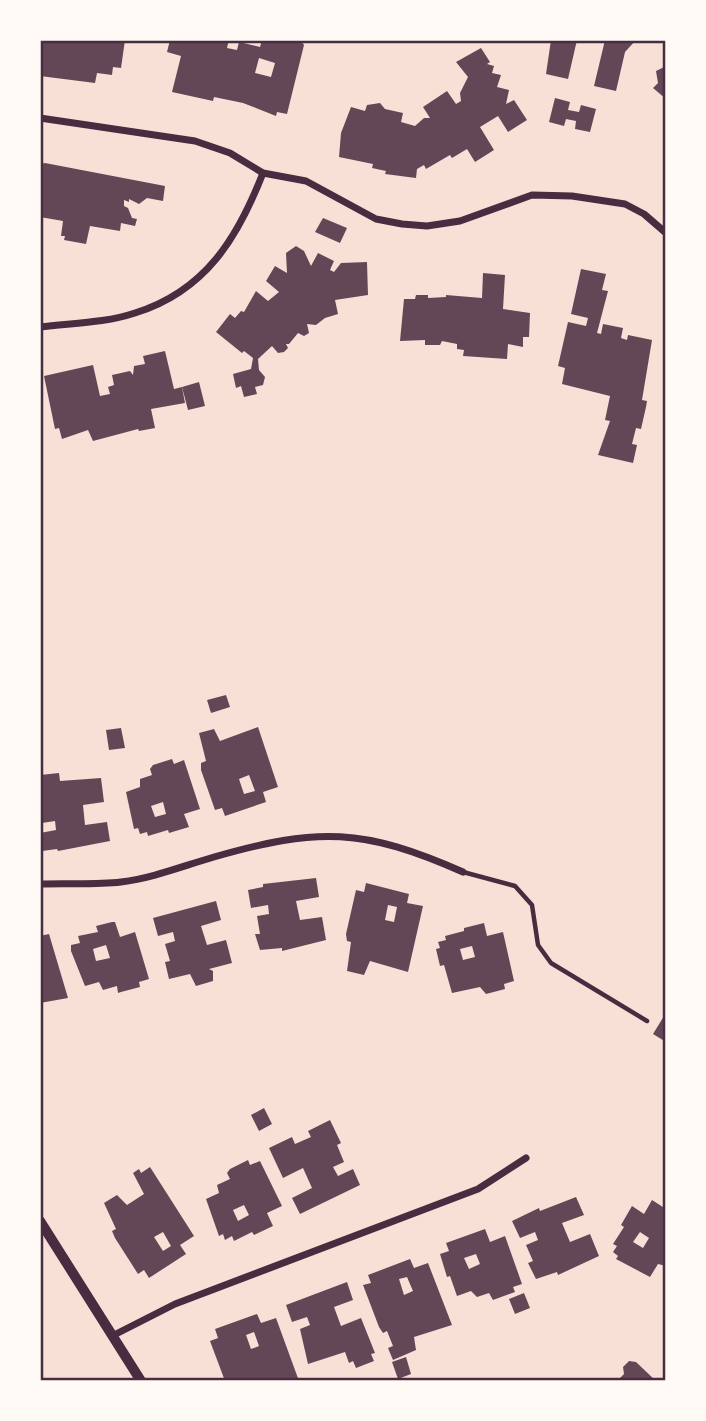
<svg xmlns="http://www.w3.org/2000/svg" width="706" height="1421" font-family="'DM Sans',sans-serif">
  <style>
    .building { fill: #644757; fill-rule: evenodd }
    .lines { fill: none; stroke-linecap: round; stroke-linejoin: round }
    .service { stroke: #4a2c40; stroke-width: 4.5 }
    .minor { stroke: #4a2c40; stroke-width: 7 }
    .tertiary { stroke: #4a2c40; stroke-width: 10 }
    .neatline { fill: none; stroke: #4a2c40; stroke-width: 2.5 }
  </style>
  <rect width="100%" height="100%" fill="#f7e1d7"/>
  <g class="building">
    <path d="M40,40H125L121,68L113,67L112,75L97,73L95,83L40,76Z"/>
    <path d="M170,40H229L227,48L237,50L239,42L260,47L262,40L301,41L304,45L287,114L277,112L276,116L243,103L214,97L213,101L172,92L181,56L167,52ZM259,58L275,63L271,77L255,73Z"/>
    <path d="M551,40H577L568,79L546,74Z"/>
    <path d="M605,40H636L625,52L616,91L594,86Z"/>
    <path d="M481,48L490,62L487,64L494,66L492,73L501,75L497,87L509,90L506,104L514,100L527,120L508,132L498,116L480,127L494,150L475,162L467,149L452,158L450,155L426,169L424,165L417,169L416,178L385,174L386,171L372,168L373,164L339,157L341,133L351,107L365,111L367,105L380,103L385,109L403,113L401,122L415,126L424,118H430L423,107L447,91L456,104L461,101L460,93L468,77L456,62Z"/>
    <path d="M666,66V99L653,88L658,83L656,71Z"/>
    <path d="M555,98L570,102L568,110L579,112L581,105L596,109L590,132L575,129L576,121L566,119L564,126L549,122Z"/>
    <path d="M45,163L165,186L163,201L147,198L139,204L129,199V202L124,200V206L128,208L132,218L137,219L135,226L121,223L120,231L90,226L86,244L64,240L65,236H61L63,221L40,217V168L41,164Z"/>
    <path d="M323,218L347,228L340,243L315,232Z"/>
    <path d="M296,246L304,251L311,266L318,253L334,261L330,270L334,272L341,263L367,262L368,295L335,300L338,314L325,318L316,325L307,324L309,333L304,336L298,333L289,344H286L288,348L284,352L278,353L272,346L258,359L259,370L265,377L263,385L255,387L257,394L244,397L241,386L236,388L233,374L251,369L253,358L244,351L242,353L216,332L230,314L235,318L241,311L244,312L256,291L268,301L279,292L266,281L275,266L287,273L286,253Z"/>
    <path d="M581,269L606,274L602,290L608,291L597,333L601,334L603,324L623,328L621,338L627,340L628,335L652,340L642,400L647,401L646,407L641,429L636,428L632,444L637,445L633,463L598,455L610,421L605,420L610,396L562,384L565,368L558,366L568,322L586,326L588,318L571,314Z"/>
    <path d="M483,273L505,275L503,309L530,313L529,337H523V347L508,344L507,359L463,356L464,350L457,349V344L442,341L440,345H425V340L400,341L404,299H415L416,295H428V298L446,297V295L482,298Z"/>
    <path d="M165,351L174,389L182,387L185,403L151,409L155,428L139,431L138,429L93,441L88,430L62,439L59,428L55,429L44,376L93,365L100,396L110,394L108,387L114,385L112,375L130,371L133,375L134,366L145,364L143,356Z"/>
    <path d="M199,382L205,406L188,410L182,387Z"/>
    <path d="M226,695L230,707L211,713L207,700Z"/>
    <path d="M258,727L278,787L263,792L266,802L225,816L222,808L215,810L201,770V763L206,761L199,733L214,729L220,741ZM249,775L255,791L244,794L239,779Z"/>
    <path d="M121,728L125,748L109,750L106,730Z"/>
    <path d="M172,759L174,764L184,760L200,809L184,814L189,827L169,833L168,830L148,836L147,832L140,834L138,828L134,829L126,792L140,787V779L152,775L150,769L153,765ZM163,802L166,814L155,817L151,806Z"/>
    <path d="M59,773L60,781L101,778L104,802L83,805L85,825L107,822L110,841L58,851L57,849L42,851L40,833L56,830L55,821L42,823L40,775Z"/>
    <path d="M316,878L319,897L296,901L300,920L322,917L326,940L282,951V948L260,950L255,934H260L257,916L269,914L268,905L251,908L248,890L263,887V884Z"/>
    <path d="M366,883L409,894L407,903L423,906L408,972L370,961L364,975L347,971L351,942L347,941L346,934L356,890L364,892ZM388,905L397,907L394,922L385,920Z"/>
    <path d="M216,901L221,920L201,926L207,945L226,940L232,963L209,969L213,971V981L196,986L190,974L169,979L165,962L170,961L165,944L175,941L173,932L158,936L153,918Z"/>
    <path d="M112,922H115L120,937L135,932L149,979L139,982L140,987L121,992L118,993L117,986L103,990L99,982L85,986L71,951V945L80,943L78,936L98,932L96,926ZM106,945L110,958L96,961L93,949Z"/>
    <path d="M484,923L487,936L503,932L514,981L504,984L505,989L486,994L480,987L452,993L444,965L440,966L436,949L440,948L438,942L446,940L445,936L464,931V928ZM472,946L475,957L463,960L460,949Z"/>
    <path d="M49,934L68,998L40,1003V936Z"/>
    <path d="M664,1016L666,1017V1042L653,1034Z"/>
    <path d="M264,1108L272,1124L259,1131L251,1115Z"/>
    <path d="M330,1120L341,1143L337,1145L344,1162L333,1167L338,1176L353,1169L360,1185L300,1214L292,1198L312,1188L303,1168L283,1178L269,1148L292,1137L295,1144L311,1137L308,1131Z"/>
    <path d="M248,1160L250,1165L260,1161L282,1206L267,1213L273,1226L254,1235L252,1232L234,1241L232,1236L225,1240L223,1234L219,1236L206,1199L219,1193L217,1185L230,1179L227,1173L230,1169ZM244,1205L249,1215L238,1221L233,1210Z"/>
    <path d="M150,1167L194,1236L180,1245L186,1254L149,1278L144,1270L138,1274L115,1238L112,1231L116,1229L104,1203L117,1195L127,1205L144,1194L133,1173L139,1169L141,1173ZM163,1232L171,1246L163,1251L154,1237Z"/>
    <path d="M576,1197L584,1215L562,1223L570,1242L590,1234L599,1256L558,1275L557,1272L536,1279L528,1263L533,1261L526,1245L538,1240L535,1232L520,1238L512,1221L539,1208L540,1211Z"/>
    <path d="M652,1200L666,1209V1266L658,1264L650,1277L616,1259L618,1256L613,1252L617,1246L613,1244L624,1227L621,1225L632,1206L644,1214ZM640,1232L649,1238L643,1248L633,1242Z"/>
    <path d="M485,1229L490,1242L505,1236L522,1284L513,1287L515,1292L493,1300L489,1293L477,1297L471,1291L457,1296L450,1276L447,1277L440,1254L449,1251L446,1243ZM476,1254L480,1264L469,1269L464,1258Z"/>
    <path d="M410,1259L414,1268L428,1263L452,1325L414,1337L416,1350L393,1360L388,1348L393,1346L387,1331L383,1333L379,1327L363,1285L371,1283L368,1275ZM407,1277L413,1291L404,1295L399,1279Z"/>
    <path d="M347,1282L353,1300L334,1307L341,1326L361,1318L375,1353L371,1354L374,1361L356,1368L353,1361L349,1363L345,1352L308,1364L300,1329L310,1325L307,1317L292,1322L286,1305Z"/>
    <path d="M524,1293L530,1308L515,1314L509,1299Z"/>
    <path d="M257,1314L261,1323L276,1318L299,1381H225L210,1341L218,1338L215,1329ZM254,1332L259,1346L251,1349L246,1335Z"/>
    <path d="M406,1357L411,1374L398,1379L392,1362Z"/>
    <path d="M629,1361L636,1362L656,1381H617L624,1374L623,1367Z"/>
  </g>
  <g class="lines">
    <path class="service" d="M463,872L515,886L532,905L538,945L551,963L647,1021"/>
    <g class="minor">
      <path d="M40,118L195,141L230,153L263,173L306,181L376,219L402,224L427,226L460,221L532,195L572,196L625,204L644,214L666,233"/>
      <path d="M40,327C72,323 105,323 135,313C206,291 238,237 263,173"/>
      <path d="M40,884C67,883 95,885 121,882C153,878 183,866 214,857C319,827 363,828 463,872"/>
      <path d="M112,1336L175,1304L478,1189L526,1158"/>
    </g>
    <path class="tertiary" d="M40,1221L141,1381"/>
  </g>
  <rect width="706" height="1421" fill="none" stroke="#fffaf5" stroke-width="84"/>
  <rect x="42" y="42" width="622" height="1337" class="neatline"/>
</svg>
